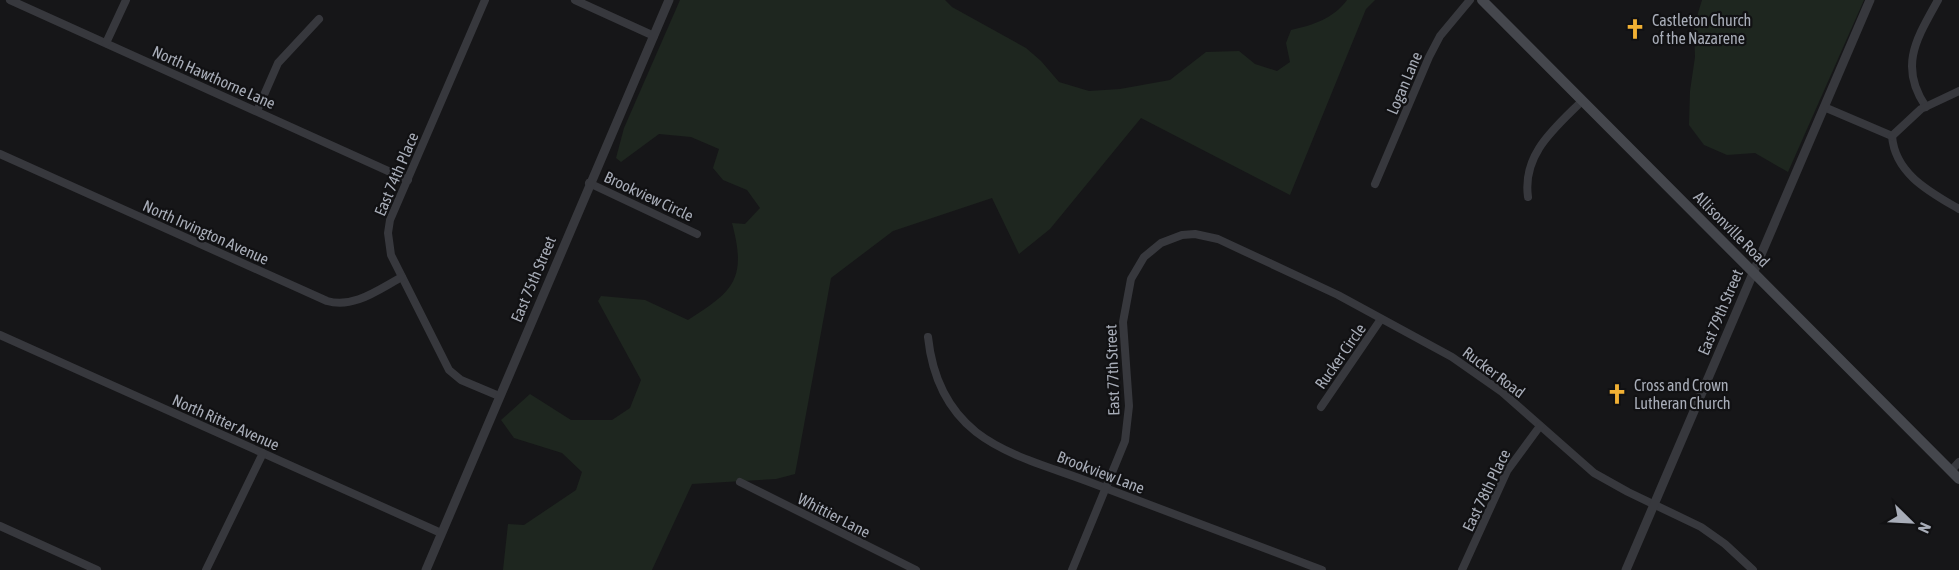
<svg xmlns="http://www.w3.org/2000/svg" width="1959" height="570" font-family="'Asap Condensed',sans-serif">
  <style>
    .green { fill: #1e261f }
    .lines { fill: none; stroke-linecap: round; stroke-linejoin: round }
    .minor { stroke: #37383d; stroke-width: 8 }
    .tertiary { stroke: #37383d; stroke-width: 9 }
    .secondary { stroke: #45474d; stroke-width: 10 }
    .labels { text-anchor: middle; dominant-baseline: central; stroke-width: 4.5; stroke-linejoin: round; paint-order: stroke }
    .poi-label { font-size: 16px; fill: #a8adb8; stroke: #111113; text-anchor: start }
    .street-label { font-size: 16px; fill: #a8adb8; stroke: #111113 }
  </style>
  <rect width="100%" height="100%" fill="#161618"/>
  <g class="green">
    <path d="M680,0H945L952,7L1026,48L1041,61L1059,82L1089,91L1120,89L1170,80L1206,52L1239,51L1255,64L1277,71L1290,62L1286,43L1291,30C1313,25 1333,19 1347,0H1375L1366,9L1290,195L1141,118L1050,229L1019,254L992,198L893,231L831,278L795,474L776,479L692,484L652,570H503L508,524L524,525L576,490L582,472L562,453L514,438L501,420L530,394L571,420H612L630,408L641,380L598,301L601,296L645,300L688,320C734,291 747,279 732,223L745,224L760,208L747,190L723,180L713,168L719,149L691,137L659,134L621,162L616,158L624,128Z"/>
    <path d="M1702,0H1864L1788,172L1755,153L1727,155L1704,145L1689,125L1690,91L1695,57L1694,26Z"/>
  </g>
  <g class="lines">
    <g class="minor">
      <path d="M10,0L408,180"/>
      <path d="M485,0L390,220L388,233L391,255L449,370L461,380L499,396"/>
      <path d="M575,0L654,36"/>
      <path d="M106,43L126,0"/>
      <path d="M1824,107L1892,136"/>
      <path d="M1926,107C1898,66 1917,38 1938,0"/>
      <path d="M257,111L278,63L319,19"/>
      <path d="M1892,136C1895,174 1930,192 1959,209"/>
      <path d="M1892,136L1921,109L1959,91"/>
      <path d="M0,154L327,301C354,309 379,289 402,277"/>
      <path d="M589,183L697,234"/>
      <path d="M1375,184L1429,57L1440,36L1470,0"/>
      <path d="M1528,197C1522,154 1555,128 1582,101"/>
      <path d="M0,335L441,533"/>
      <path d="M928,337C932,375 946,408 976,432C1008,457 1054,468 1092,483C1169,512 1245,541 1322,570"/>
      <path d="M1321,407L1381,319"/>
      <path d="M1951,471L1959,462"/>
      <path d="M740,482L916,570"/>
      <path d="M0,526L97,570"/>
      <path d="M206,570L263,453"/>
      <path d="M1072,570L1125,441L1129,406L1123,322L1131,279L1144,257L1161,243L1182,235L1195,234L1218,239L1338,295L1452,357L1502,392L1594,473L1628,492L1701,527L1725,544L1753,570"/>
      <path d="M1462,570L1507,471L1540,426"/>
    </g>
    <g class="tertiary">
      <path d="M426,570L669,0"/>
      <path d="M1626,570L1870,0"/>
    </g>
    <path class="secondary" d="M1482,0L1959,479"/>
  </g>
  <defs>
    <g id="church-bare" transform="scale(1.62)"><path d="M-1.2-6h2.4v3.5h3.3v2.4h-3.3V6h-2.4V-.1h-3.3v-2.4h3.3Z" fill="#f2b134" stroke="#111113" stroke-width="2.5" paint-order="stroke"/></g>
  </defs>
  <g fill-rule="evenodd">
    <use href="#church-bare" x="1635" y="29"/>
    <use href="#church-bare" x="1617" y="394"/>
  </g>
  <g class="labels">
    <g class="poi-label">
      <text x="1652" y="20">Castleton Church<tspan x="1652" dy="18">of the Nazarene</tspan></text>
      <text x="1634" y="385">Cross and Crown<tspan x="1634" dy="18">Lutheran Church</tspan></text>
    </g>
    <g class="street-label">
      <text transform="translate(214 77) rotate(24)">North Hawthorne Lane</text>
      <text transform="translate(1404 83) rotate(-67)">Logan Lane</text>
      <text transform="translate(396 174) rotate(-67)">East 74th Place</text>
      <text transform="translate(649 196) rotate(25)">Brookview Circle</text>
      <text transform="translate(1732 229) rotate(45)">Allisonville Road</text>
      <text transform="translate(206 232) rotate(24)">North Irvington Avenue</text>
      <text transform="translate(533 279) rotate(-67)">East 75th Street</text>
      <text transform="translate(1720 312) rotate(-67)">East 79th Street</text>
      <text transform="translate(1340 356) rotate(-55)">Rucker Circle</text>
      <text transform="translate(1112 370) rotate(-92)">East 77th Street</text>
      <text transform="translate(1494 372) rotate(37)">Rucker Road</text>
      <text transform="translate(226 422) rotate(24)">North Ritter Avenue</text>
      <text transform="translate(1101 472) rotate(21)">Brookview Lane</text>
      <text transform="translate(1486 490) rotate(-64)">East 78th Place</text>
      <text transform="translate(834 515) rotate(27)">Whittier Lane</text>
    </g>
  </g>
  <g transform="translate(1911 522) rotate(114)" stroke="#111113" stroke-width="4.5" paint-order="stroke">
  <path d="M0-4.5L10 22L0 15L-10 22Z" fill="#a8adb8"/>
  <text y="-9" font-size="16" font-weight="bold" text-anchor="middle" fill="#a8adb8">N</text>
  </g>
</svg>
